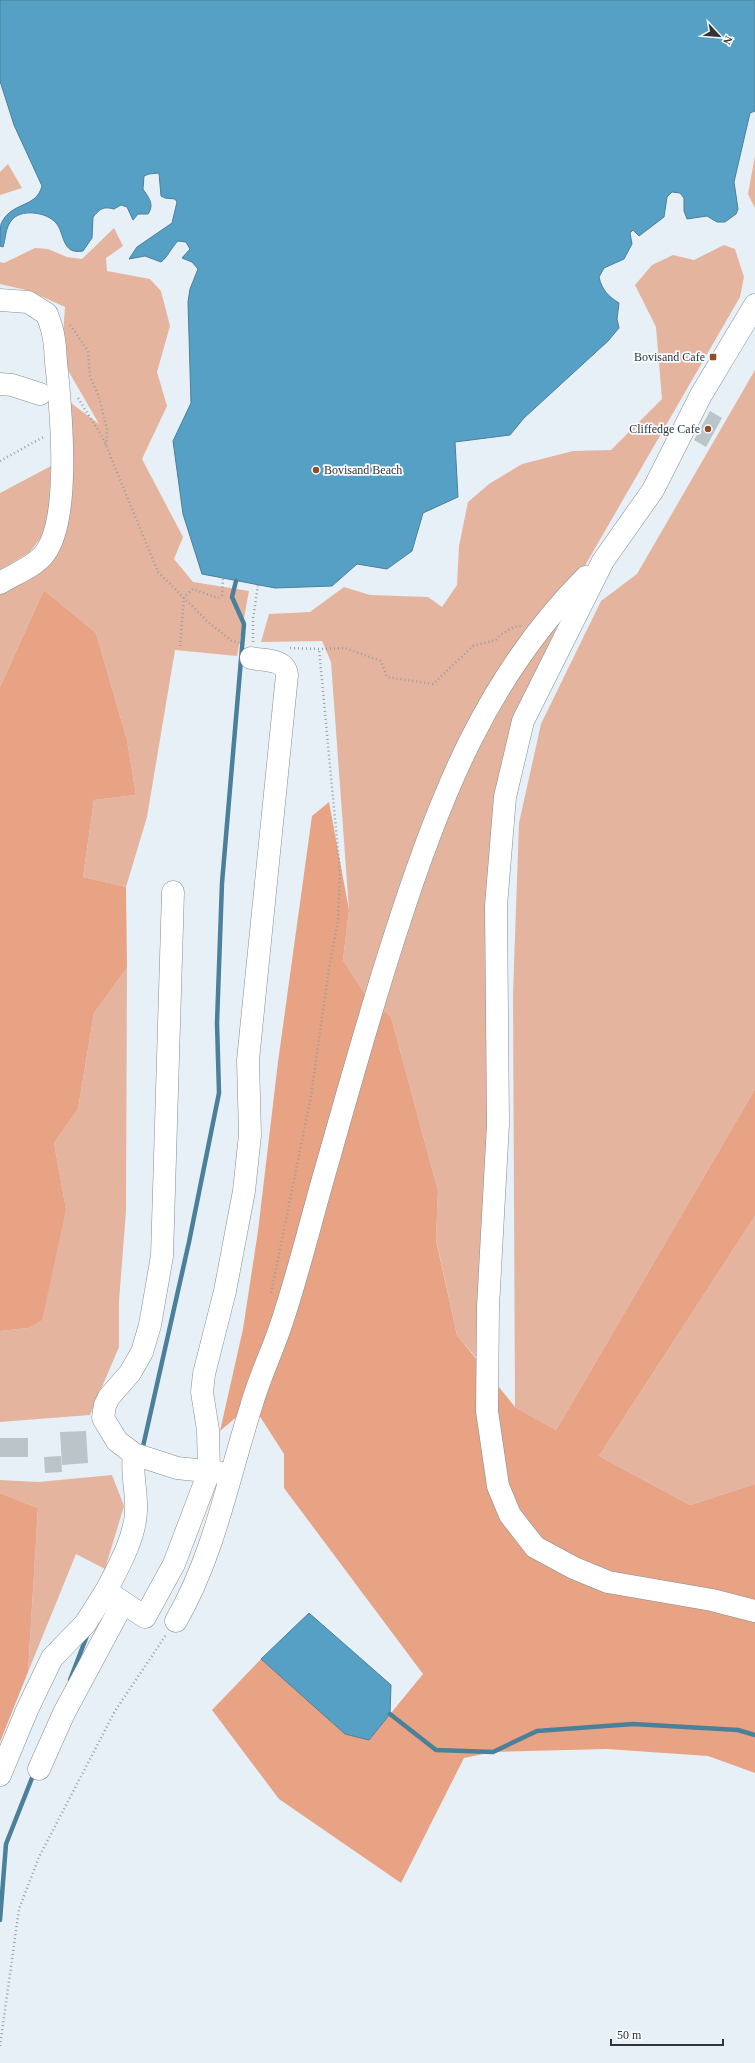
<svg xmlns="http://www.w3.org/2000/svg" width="755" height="2063" font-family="Georgia,serif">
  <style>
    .green { fill: #e5b49e }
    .forest { fill: #e7a384 }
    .water { fill: #56a0c5; stroke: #4b809a }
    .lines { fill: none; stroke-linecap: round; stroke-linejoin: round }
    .stream { stroke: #4b809a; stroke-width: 4.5 }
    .building { fill: #bbc4c9 }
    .minor-casing { stroke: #858d92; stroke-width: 23 }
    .path { stroke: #989fa3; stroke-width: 2.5; stroke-dasharray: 1 3; stroke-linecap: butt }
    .minor { stroke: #fff; stroke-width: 22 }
    .poi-dot { fill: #934c28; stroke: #f9fdff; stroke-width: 1.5 }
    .labels { text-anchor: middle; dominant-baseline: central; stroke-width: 3.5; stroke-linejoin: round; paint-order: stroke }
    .poi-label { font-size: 12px; fill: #313537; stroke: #f9fdff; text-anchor: end }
  </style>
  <rect width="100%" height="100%" fill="#e7f0f6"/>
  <g class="green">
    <path d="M755,156V208L748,194Z"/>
    <path d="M8,164L22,188L0,195V172Z"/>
    <path d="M114,228L123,246L106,258L107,271L150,279L161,291L170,326L157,372L167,406L142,459L183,537L174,559L193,582L249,591L237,656L175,650L147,817L126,887L83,877L94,800L136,795L127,740L96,633L44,590L0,687V586L53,552L67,400L99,424L69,372L62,350L65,307L30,291L0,284V262L4,263L35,248L48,249L67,257L82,259Z"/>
    <path d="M724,245L735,249L744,277L740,297L579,576L519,713L490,1132L479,1361L457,1335L436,1239L438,1191L391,1017L365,994L343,960L349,910L331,662L322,641L261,642L269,614L310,612L344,587L370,595L428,597L442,607L457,585L459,546L468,502L489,484L522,464L573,451L611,450L662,399L656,327L635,285L652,265L673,255L694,260Z"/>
    <path d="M755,370V1089L556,1430L515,1407L513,993L519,823L541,724L601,601L637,574Z"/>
    <path d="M51,466L48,528L30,552L0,570V493Z"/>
    <path d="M127,968L126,1211L119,1301V1347L90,1415L0,1422V1331L28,1328L66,1209L54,1143L78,1109L94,1013Z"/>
    <path d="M755,1216V1484L690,1505L599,1456Z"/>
    <path d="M112,1475L124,1506L105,1569L76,1554L28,1672L38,1508L0,1493V1480L38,1482Z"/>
  </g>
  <g class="forest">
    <path d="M44,590L96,633L127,740L136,795L94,800L83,877L126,887L127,968L94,1013L78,1109L54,1143L66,1209L42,1320L28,1328L0,1331V687Z"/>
    <path d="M329,802L349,910L343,960L365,994L391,1017L438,1191L436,1240L457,1335L515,1407L556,1430L755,1089V1216L599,1456L690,1505L755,1484V1773L708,1756L607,1749L493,1752L464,1758L401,1883L279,1799L212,1710L261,1659L345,1734L369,1740L423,1674L284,1488V1454L252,1404L220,1431L243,1329L258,1231L278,1062L312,816Z"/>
    <path d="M0,1493L38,1508L28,1672L0,1742Z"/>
  </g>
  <g class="water">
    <path d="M0,0H755V111L750,113L734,182L738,209L736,214L725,222H717L707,216L687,219L684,211V198L680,193L672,192L667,197L664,217L639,236L633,230L630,233L632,244L624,259L604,268L599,277C602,290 608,296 619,303L617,319L619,328L608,341L524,418L510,435L455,442L458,497L423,513L412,551L387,569L357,564L332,586L275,588L202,574L183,514L173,441L191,403L188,302L190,289L198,269L192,262L182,258L190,249L186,242L178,241C171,248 167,258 161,262L145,256L129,259L137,247L172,223L177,202L175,199L165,198L161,196L159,173L149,174L144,176L143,189C148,197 155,204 148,214H138L133,220L127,207L121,205L114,209C103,206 100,209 93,217L92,238L83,251C61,255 65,233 56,223C47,212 20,208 11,221C5,229 6,238 3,247L0,246C0,240 0,230 1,224C11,201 36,209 42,186L14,125L0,81Z"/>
    <path d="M309,1613L391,1685L390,1714L369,1740L345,1734L261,1659Z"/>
  </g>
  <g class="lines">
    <g class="stream">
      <path d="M142,1451L189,1242L219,1093L217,1023L222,883L244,624L232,597L236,581"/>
      <path d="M70,1680L88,1633"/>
      <path d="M390,1714L436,1750L493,1752L537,1731L633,1724L738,1730L755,1735"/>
      <path d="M0,1920L6,1844L34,1773"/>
    </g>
  </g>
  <g class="building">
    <path d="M710,411L722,418L706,447L694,440Z"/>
    <path d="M86,1431L88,1463L62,1465L60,1432Z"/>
    <rect x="0" y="1438" width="28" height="19"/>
    <path d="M61,1456L62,1472L45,1473L44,1457Z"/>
  </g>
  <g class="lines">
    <g class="minor-casing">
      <g id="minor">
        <path d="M0,300L28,302L47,314C49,321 52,327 53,334C56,346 55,359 57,371C61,413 71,518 45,553C36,566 14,574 0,583"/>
        <path d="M755,305L701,395L653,490L603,561L523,721L505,797L496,906L498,1124L488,1307L487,1411L498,1486L510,1515L535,1547L574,1568L608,1582L712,1600L755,1611"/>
        <path d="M0,384L12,385L40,394"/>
        <path d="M173,892L162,1256L150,1325L142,1352L130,1373L109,1397L105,1405L103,1418L117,1441L134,1454L177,1468L224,1473"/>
        <path d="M106,1591C118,1568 136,1536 136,1510C137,1491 131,1473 134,1454"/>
        <path d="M176,1621C214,1555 228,1479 251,1407C259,1378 273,1350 282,1322C300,1268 313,1212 329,1158C351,1081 372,1005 397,929C439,798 487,676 586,577"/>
        <path d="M39,1769L64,1713L123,1603"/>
        <path d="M0,1775L27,1710L52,1658L85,1624L106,1591L145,1617L174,1564L209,1472L208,1430L202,1392L204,1374L225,1291L244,1191L250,1135L248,1060L287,675C285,658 264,661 251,658"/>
      </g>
    </g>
    <g class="path">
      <path d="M70,325L88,351L90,376L99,397L107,429L106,446"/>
      <path d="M78,398L103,438L158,572L207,621L232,641L241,643"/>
      <path d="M0,461L45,436"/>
      <path d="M253,642V619L258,585"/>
      <path d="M180,646L184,597L193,589L218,598L222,595L223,578"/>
      <path d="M290,648L319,649L345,648L381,661L387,677L433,684L473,646L496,640L500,635L514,627L521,626"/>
      <path d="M271,1293L311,1096L329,968L338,921L340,872L319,649"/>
      <path d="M0,2046L19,1909L39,1857L115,1711L166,1635"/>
    </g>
    <use href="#minor" class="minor"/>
  </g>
  <g class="poi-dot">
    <rect x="709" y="353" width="8" height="8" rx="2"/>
    <circle cx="708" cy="429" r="4"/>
    <circle cx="316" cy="470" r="4"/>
  </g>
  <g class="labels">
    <g class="poi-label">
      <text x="705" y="357">Bovisand Cafe</text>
      <text x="700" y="429">Cliffedge Cafe</text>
      <text x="324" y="470" text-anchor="start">Bovisand Beach</text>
    </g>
  </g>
  <g transform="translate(719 36) rotate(116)" stroke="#f9fdff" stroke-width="3" paint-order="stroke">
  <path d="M0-3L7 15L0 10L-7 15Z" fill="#313537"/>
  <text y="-6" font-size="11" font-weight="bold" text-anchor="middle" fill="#313537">N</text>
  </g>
  <path d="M611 2039v6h112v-6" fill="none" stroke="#313537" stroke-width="2"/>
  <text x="617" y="2039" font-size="12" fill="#313537" stroke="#f9fdff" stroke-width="3" paint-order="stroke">50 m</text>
</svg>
